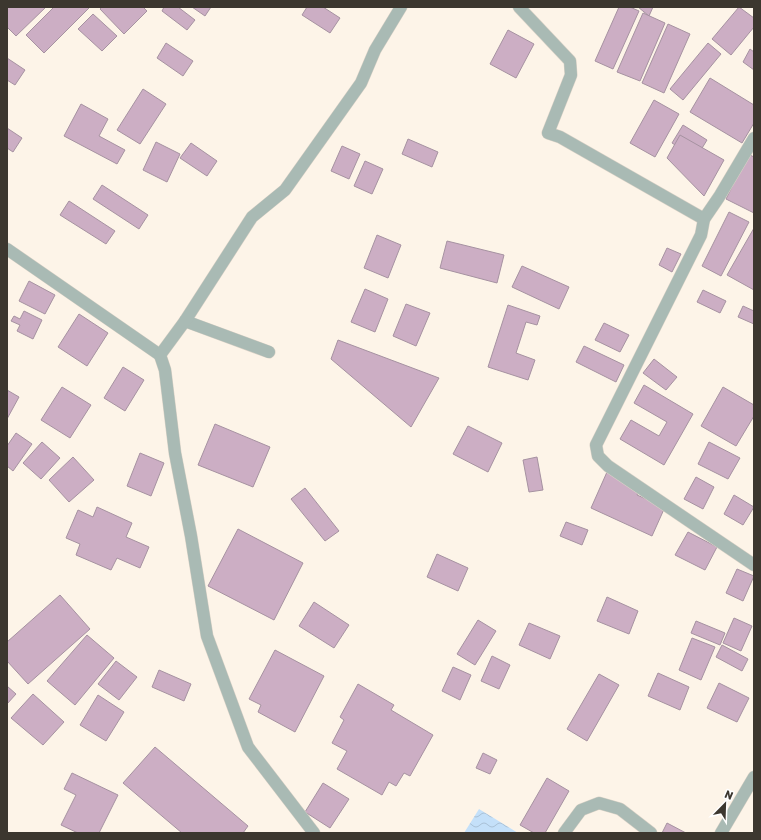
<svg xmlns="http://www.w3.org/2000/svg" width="761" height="840" font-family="Rubik,sans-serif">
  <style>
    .water { fill: url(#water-waves) }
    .building { fill: #ccaec4; stroke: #a692a1 }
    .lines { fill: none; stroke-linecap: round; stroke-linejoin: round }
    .street-casing { stroke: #dad2c7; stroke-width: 13 }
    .street { stroke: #a9bab4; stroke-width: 12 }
  </style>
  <defs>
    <pattern id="water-waves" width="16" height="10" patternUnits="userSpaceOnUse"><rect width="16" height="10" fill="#c4e0f9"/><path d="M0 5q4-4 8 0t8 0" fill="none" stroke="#a9c1d6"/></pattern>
  </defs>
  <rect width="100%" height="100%" fill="#fdf4e8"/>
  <path class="water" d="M479,809L518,833H464Z"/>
  <g class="building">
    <path d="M7,7H46L16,36L7,27Z"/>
    <path d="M54,7H90L44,53L26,35Z"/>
    <path d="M102,7H143L147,11L124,34L100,9Z"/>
    <path d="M164,7H178L195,20L187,30L162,11Z"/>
    <path d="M192,7H211L205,16Z"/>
    <path d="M307,7H323L340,18L330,33L302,15Z"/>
    <path d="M619,7H630L639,11L613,69L595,61Z"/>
    <path d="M638,7H653L649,16Z"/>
    <path d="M739,7L754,18V27L731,55L712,39Z"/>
    <path d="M643,13L665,23L640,81L617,72Z"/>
    <path d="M93,14L117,36L102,51L78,29Z"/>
    <path d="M668,24L690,34L664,93L642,83Z"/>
    <path d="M508,30L534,44L516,78L490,64Z"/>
    <path d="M166,43L193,61L183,76L157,58Z"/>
    <path d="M708,43L721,54L683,100L670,89Z"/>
    <path d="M750,49L754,52V70L743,62Z"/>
    <path d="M7,58L25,70L15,85L7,80Z"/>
    <path d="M710,78L754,105V123L742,143L690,112Z"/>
    <path d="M143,89L166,104L140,144L117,130Z"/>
    <path d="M654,100L679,114L655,157L630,143Z"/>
    <path d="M81,104L108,119L99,136L125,150L117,164L64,136Z"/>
    <path d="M683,125L707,140L696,158L672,143Z"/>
    <path d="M7,128L22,138L13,152L7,148Z"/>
    <path d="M680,135L724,160L704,196L667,158Z"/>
    <path d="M408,139L438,152L432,167L402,154Z"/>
    <path d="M156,142L180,154L167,182L143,170Z"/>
    <path d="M191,143L217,161L207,176L180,158Z"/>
    <path d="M342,146L360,154L349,179L331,171Z"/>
    <path d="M748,154L754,157V213L726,199Z"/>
    <path d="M365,161L383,169L372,194L354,186Z"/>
    <path d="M102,185L148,215L139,229L93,199Z"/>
    <path d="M69,201L115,231L106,244L60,215Z"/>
    <path d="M729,212L749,222L721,276L702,266Z"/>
    <path d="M754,228V290L727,275Z"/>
    <path d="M377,235L401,245L388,278L364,268Z"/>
    <path d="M447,241L504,255L497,283L440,268Z"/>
    <path d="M667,248L681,254L672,272L659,265Z"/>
    <path d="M522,266L569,287L559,309L512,287Z"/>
    <path d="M29,281L55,295L45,314L19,301Z"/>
    <path d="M365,289L388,299L375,332L351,322Z"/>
    <path d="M703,290L726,301L720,313L697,302Z"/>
    <path d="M406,304L430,313L416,346L393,336Z"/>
    <path d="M508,305L540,316L537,325L526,322L516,353L535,360L528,380L488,367Z"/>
    <path d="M743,306L754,311V324L738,317Z"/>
    <path d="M24,311L42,320L33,339L17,331L20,325L11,321L14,316L20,319Z"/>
    <path d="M79,314L108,333L87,366L58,347Z"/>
    <path d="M604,323L629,335L620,352L595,340Z"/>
    <path d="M338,340L439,378L411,427L331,359Z"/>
    <path d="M584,346L624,365L616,382L576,362Z"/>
    <path d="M654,359L677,377L666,390L643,373Z"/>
    <path d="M123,367L144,380L125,411L104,398Z"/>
    <path d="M644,385L693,414L664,465L620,439L631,420L659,436L667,422L634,403Z"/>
    <path d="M62,387L91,405L70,438L41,420Z"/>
    <path d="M723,387L754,405V416L736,446L701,426Z"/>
    <path d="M7,390L19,397L7,419Z"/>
    <path d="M215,424L270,447L253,487L198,465Z"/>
    <path d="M468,426L502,443L488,472L453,454Z"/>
    <path d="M16,433L32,444L13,471L7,466V446Z"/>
    <path d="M42,442L60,458L41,479L23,463Z"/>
    <path d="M709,442L740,458L728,479L698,464Z"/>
    <path d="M140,453L164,463L151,496L127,486Z"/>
    <path d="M73,457L94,480L69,502L49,480Z"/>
    <path d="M537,457L543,490L529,492L523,460Z"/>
    <path d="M607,472L640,487L637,495L665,507L652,536L591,508Z"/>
    <path d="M696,477L714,487L703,509L684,499Z"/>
    <path d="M305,488L339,531L325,541L291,499Z"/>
    <path d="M734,495L754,507L743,525L724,514Z"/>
    <path d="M97,507L132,523L126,537L149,547L140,568L117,558L111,570L76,555L80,544L66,538L78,510L93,517Z"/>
    <path d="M566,522L588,530L582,545L560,536Z"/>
    <path d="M238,529L303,563L274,620L208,586Z"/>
    <path d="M688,532L717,547L705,570L675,555Z"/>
    <path d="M437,554L468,568L458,591L427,577Z"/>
    <path d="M737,569L754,576L743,601L726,593Z"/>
    <path d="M60,595L90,629L28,684L7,661V642Z"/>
    <path d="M607,597L638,611L629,634L597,621Z"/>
    <path d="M314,602L349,625L334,648L299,626Z"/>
    <path d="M734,618L752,626L741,651L723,643Z"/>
    <path d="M478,620L496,631L475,665L457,654Z"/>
    <path d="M696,621L725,633L720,645L691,633Z"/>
    <path d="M529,623L560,636L550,659L519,645Z"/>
    <path d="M87,635L114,658L75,705L47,681Z"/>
    <path d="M692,638L715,647L701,680L679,670Z"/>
    <path d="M722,645L748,659L742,671L716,657Z"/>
    <path d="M275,650L324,676L295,732L258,712L261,705L249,699Z"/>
    <path d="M492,656L510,665L499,689L481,681Z"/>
    <path d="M116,661L137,677L119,700L98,684Z"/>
    <path d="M453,667L471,675L460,700L442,691Z"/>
    <path d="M159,670L191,684L184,701L152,687Z"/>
    <path d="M658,673L689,687L680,710L648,696Z"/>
    <path d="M599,674L619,685L587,741L567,729Z"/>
    <path d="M719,683L749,698L737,722L707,708Z"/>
    <path d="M358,684L394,705L391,710L433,735L410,776L404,773L396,786L389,782L382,795L337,769L347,751L332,743L344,720L340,717Z"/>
    <path d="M7,686L16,694L7,704Z"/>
    <path d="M33,694L64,722L43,745L11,718Z"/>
    <path d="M98,695L124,712L106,741L80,725Z"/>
    <path d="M155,747L248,826L243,833H182L123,783Z"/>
    <path d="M483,753L497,760L490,774L476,768Z"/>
    <path d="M72,773L118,795L99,833H78L61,825L76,795L64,789Z"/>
    <path d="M547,778L569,791L545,833H534L520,825Z"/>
    <path d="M323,783L349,799L330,828L305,812Z"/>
    <path d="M667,823L686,833H662Z"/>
  </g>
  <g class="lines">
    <g class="street-casing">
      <g id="street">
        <path d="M519,7L570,61L571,75L548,133L560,137L704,219"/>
        <path d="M754,138L719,197L704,219L701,235L596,445L598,456L608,466L754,565"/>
        <path d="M7,249L160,355"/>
        <path d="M185,321L269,352"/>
        <path d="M314,833L248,747L207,636L191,536L175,453L165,370L160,355L185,321L252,217L285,190L361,83L375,50L401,7"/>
        <path d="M564,833L581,810L599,803L620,809L651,833"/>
        <path d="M721,833L754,777"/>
      </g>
    </g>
    <use href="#street" class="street"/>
  </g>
  <rect width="761" height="840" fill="none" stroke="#3c372f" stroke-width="16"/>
  <g transform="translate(725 804) rotate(23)" stroke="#ffffff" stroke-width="3" paint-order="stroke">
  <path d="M0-3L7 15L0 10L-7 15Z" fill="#3c372f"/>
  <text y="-6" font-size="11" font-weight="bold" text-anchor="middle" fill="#3c372f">N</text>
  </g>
</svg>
